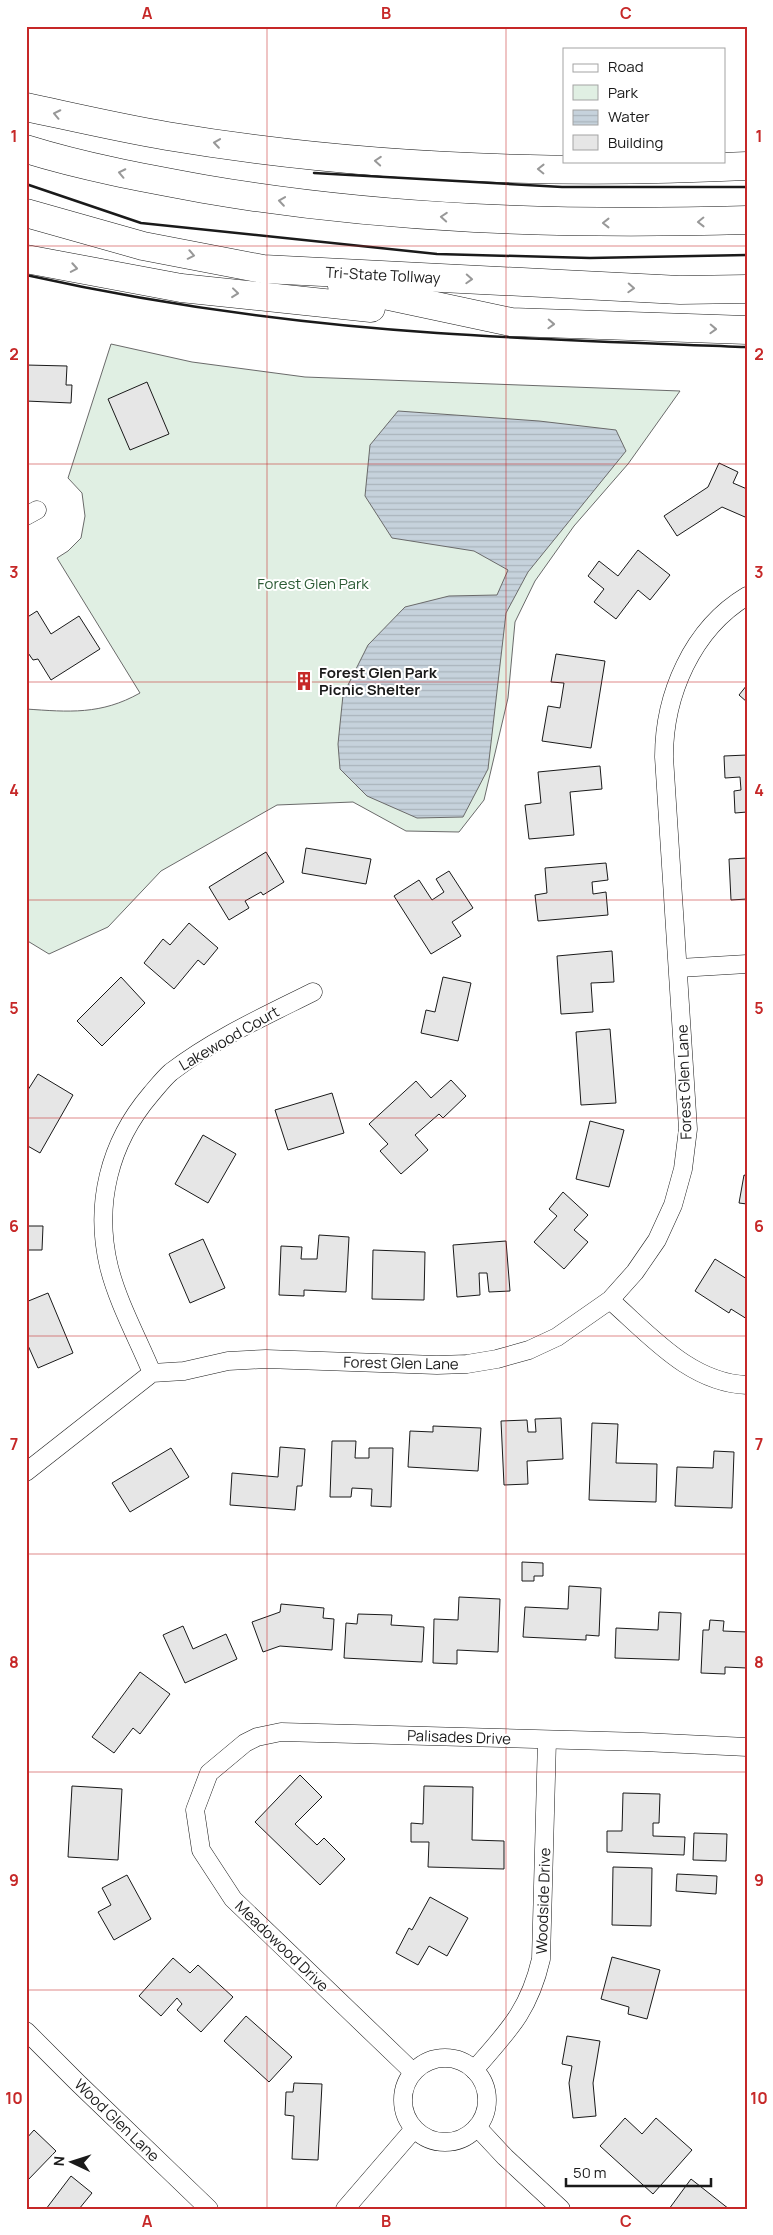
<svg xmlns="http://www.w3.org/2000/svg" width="773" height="2235" font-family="Manrope,sans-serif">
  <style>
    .green { fill: #e0efe3; stroke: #6a6a6a }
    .water { fill: url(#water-rules); stroke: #6a6a6a }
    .building { fill: #e6e6e6; stroke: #1a1a1a }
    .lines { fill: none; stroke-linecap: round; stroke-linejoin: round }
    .street-casing { stroke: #1a1a1a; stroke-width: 19 }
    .highway-casing { stroke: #1a1a1a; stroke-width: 29 }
    .street { stroke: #fff; stroke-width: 18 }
    .highway { stroke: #fff; stroke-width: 28 }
    .wall { stroke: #1a1a1a; stroke-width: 2.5 }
    .oneway { stroke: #989898 }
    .grid { fill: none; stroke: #c62828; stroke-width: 1; stroke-opacity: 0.55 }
    .labels { text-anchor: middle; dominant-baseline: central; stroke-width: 4; stroke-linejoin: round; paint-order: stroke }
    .street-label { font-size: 15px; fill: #1a1a1a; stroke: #fff }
    .park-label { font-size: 15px; fill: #2b5a34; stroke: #fff }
    .poi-label { font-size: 15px; font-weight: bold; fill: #1a1a1a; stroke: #fff; text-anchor: start }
    .neatline { fill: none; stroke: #c62828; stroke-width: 2 }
    .grid-label { font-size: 16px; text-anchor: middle; font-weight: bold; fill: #c62828 }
  </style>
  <defs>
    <pattern id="water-rules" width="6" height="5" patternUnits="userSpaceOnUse" patternTransform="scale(1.25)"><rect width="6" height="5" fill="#c6d2dc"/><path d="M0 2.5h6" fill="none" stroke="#aab4bc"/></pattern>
  </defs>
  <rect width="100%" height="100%" fill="#fff"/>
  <path class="green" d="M111,344L192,362L305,377L680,391L628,464L574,526L535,581L515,622L508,698L484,800L459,832L406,831L353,802L277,805L161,871L108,927L49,954L26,940V709C69,712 101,715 140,693L57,558L68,551L81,538L85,516L82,493L68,478Z"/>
  <path class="water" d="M398,411L539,421L616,430L626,451L528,572L506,613L488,769L463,817L417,818L367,796L340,769L338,744L343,695L368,645L405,607L449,596L497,595L508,570L474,551L392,538L365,496L370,445Z"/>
  <g class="building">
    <path d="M26,365L67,366L66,385H72L71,403L26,401Z"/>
    <path d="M147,382L169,434L130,450L108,399Z"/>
    <path d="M719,463L738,472L733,483L747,489V513L745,517L722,507L677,536L664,516L708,487Z"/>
    <path d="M638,550L670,575L650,600L638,590L616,619L594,602L604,589L588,576L599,561L618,576Z"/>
    <path d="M37,611L51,634L79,616L100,649L51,680L38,659L33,660L26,650V618Z"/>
    <path d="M556,654L605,661L591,748L542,741L548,706L560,708L564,683L551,682Z"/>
    <path d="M303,676L309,678L310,684L305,687L299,684L300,678Z"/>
    <path d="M747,685V702L739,695Z"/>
    <path d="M747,755V812L735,813L734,791L741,790L740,777L725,778L724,756Z"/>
    <path d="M600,766L602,789L570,792L574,835L529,839L525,805L541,803L538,772Z"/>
    <path d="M306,848L371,859L366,884L302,873Z"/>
    <path d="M266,852L284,882L263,895L261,892L245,901L249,908L229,920L209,887Z"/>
    <path d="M747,858V899L731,900L729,859Z"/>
    <path d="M606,863L608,880L592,882L593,894L606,892L608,915L538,921L535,895L547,893L545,868Z"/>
    <path d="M449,871L473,908L452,922L461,936L431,954L394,896L419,880L432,900L444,892L436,879Z"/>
    <path d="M189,923L218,948L204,965L198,960L174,989L144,963L163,939L170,945Z"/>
    <path d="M612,951L614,982L591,983L593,1012L561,1014L557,956Z"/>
    <path d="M121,977L145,1003L102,1046L77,1021Z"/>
    <path d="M443,977L471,983L458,1041L421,1033L426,1010L435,1012Z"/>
    <path d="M610,1029L616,1103L581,1105L576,1032Z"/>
    <path d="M38,1074L73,1095L40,1153L26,1145V1093Z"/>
    <path d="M451,1080L466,1096L443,1118L439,1114L415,1135L428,1150L401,1174L380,1151L388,1144L369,1124L416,1081L431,1098Z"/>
    <path d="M332,1093L344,1133L288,1150L275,1110Z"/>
    <path d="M590,1121L624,1130L609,1187L576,1179Z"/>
    <path d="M203,1135L236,1154L208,1203L175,1184Z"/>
    <path d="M744,1175L747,1176V1204L739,1203Z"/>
    <path d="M563,1192L588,1215L574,1230L588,1242L564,1269L534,1242L557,1216L549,1209Z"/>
    <path d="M26,1226H43L42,1250H26Z"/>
    <path d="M319,1235L349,1237L346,1292L304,1290V1296L279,1295L281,1246L302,1247L301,1259H317Z"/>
    <path d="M203,1239L225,1288L190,1303L169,1254Z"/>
    <path d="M506,1241L510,1291L489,1292L487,1273H479L480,1295L457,1297L453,1245Z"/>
    <path d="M373,1250L425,1252L424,1300L372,1299Z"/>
    <path d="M715,1259L747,1279V1319L731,1309L729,1313L695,1291Z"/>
    <path d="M48,1293L73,1353L38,1368L26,1341V1302Z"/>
    <path d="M561,1418L563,1459L527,1461L528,1484L504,1485L501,1421L527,1420L528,1432H536L535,1419Z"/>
    <path d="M592,1423L618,1424L616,1463L657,1464L656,1502L589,1500Z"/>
    <path d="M433,1426L481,1428L478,1471L408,1467L410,1431L433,1432Z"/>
    <path d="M332,1441H356L355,1458H369V1448H393L391,1507L371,1506L372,1489L352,1488L351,1497H330Z"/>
    <path d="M280,1447L305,1449L302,1486H297L295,1510L230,1505L232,1473L278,1477Z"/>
    <path d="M171,1448L189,1477L130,1512L112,1483Z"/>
    <path d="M714,1451L734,1452L732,1508L675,1506L677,1467L713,1468Z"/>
    <path d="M522,1562L543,1563V1576H534V1581H522Z"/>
    <path d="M569,1586L601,1588L599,1636L586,1635V1640L523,1637L525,1607L568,1609Z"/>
    <path d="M459,1597L500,1599L498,1652L457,1650V1664L433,1663L434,1619L458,1620Z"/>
    <path d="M281,1604L324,1608L323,1618L334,1619L332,1650L280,1646L263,1652L252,1622L280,1612Z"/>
    <path d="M659,1612L681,1613L679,1660L615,1658L616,1628L658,1630Z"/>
    <path d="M358,1614L392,1615L391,1625L424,1627L422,1662L344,1658L346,1623L357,1624Z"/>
    <path d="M710,1620L724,1621L723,1631L747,1632V1668L725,1667V1674L701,1673L703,1630H709Z"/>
    <path d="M183,1626L193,1649L226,1634L237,1659L185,1683L163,1635Z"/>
    <path d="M140,1672L170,1694L140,1734L133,1728L114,1753L92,1737Z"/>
    <path d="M300,1775L322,1797L295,1824L317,1845L324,1838L345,1859L320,1885L255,1822Z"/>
    <path d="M72,1786L122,1789L118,1860L68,1857Z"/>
    <path d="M424,1786L473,1787L472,1840L504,1841V1869L428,1867L429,1842H411V1823L423,1824Z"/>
    <path d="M623,1793L660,1794L659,1823H653V1836L685,1837L684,1855L607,1852V1831H622Z"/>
    <path d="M694,1833L727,1834L726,1861L693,1860Z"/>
    <path d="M613,1867L652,1868L651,1926L612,1925Z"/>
    <path d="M677,1874L717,1876L716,1894L676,1891Z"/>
    <path d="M127,1875L151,1919L114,1940L98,1912L111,1905L102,1888Z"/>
    <path d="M430,1897L468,1918L447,1956L429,1946L418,1965L396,1953L409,1928L412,1930Z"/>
    <path d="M612,1957L660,1970L647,2019L628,2014L629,2007L601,1999Z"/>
    <path d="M173,1958L190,1973L198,1965L233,1997L201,2032L177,2010L182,2004L177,1998L161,2016L139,1996Z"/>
    <path d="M246,2016L292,2057L269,2082L224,2041Z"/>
    <path d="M567,2036L600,2041L593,2083L596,2116L573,2118L569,2083L572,2066L562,2064Z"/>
    <path d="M294,2083L322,2084L318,2160L292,2159L294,2116L285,2115L286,2092H293Z"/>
    <path d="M625,2118L642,2134L656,2118L692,2150L653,2194L600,2146Z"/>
    <path d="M34,2130L56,2151L26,2182V2139Z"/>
    <path d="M71,2176L92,2193L79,2209H46Z"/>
    <path d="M691,2179L729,2209H669Z"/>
  </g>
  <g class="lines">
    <g class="street-casing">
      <g id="street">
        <path d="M26,516L37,510"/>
        <path d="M679,968L747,964"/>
        <path d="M610,1300C650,1335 690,1383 747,1385"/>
        <path d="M152,1373C138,1339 118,1303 109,1267C94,1205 109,1143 151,1094C157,1087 164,1078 171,1072C214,1039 265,1016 313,992"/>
        <path d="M26,1472L152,1373L184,1371L228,1361L266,1359L437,1365L467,1364L497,1359L529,1350L557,1337L610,1300L635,1272L657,1240L673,1205L683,1169L688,1129L664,757C664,695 692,629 747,596"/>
        <path d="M26,2031L78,2083L209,2209"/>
        <circle cx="445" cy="2100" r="42"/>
        <path d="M474,2070C508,2031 529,2011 541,1959L547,1740"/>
        <path d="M413,2072L233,1899L201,1850L195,1810L209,1773L245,1743L257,1737L281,1732L643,1742L747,1747"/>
        <path d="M477,2127L505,2157L561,2209"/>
        <path d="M345,2209L414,2129"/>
      </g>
    </g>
    <g class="highway-casing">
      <g id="highway">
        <path d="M26,107C73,117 120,128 167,136C357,168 555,175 747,166"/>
        <path d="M26,149C84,167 144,178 204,189C384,220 564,225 747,220"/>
        <path d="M26,213L143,246L263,269L680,290L747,289"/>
        <path d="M26,259L181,288L371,308"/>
        <path d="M342,286L511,322L747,330"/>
      </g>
    </g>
    <use href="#street" class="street"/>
    <use href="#highway" class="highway"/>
    <g class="wall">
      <path d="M314,173L562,187H747"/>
      <path d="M26,184L141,223L437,254L590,258L747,255"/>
      <path d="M26,275C161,305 300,324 437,333C540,340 644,343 747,347"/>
    </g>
  </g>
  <defs><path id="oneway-chevron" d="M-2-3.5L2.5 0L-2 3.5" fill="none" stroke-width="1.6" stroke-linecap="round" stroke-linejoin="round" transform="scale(1.25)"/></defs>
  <g class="oneway">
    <use href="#oneway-chevron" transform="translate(57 114) rotate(-168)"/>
    <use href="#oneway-chevron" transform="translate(217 143) rotate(-172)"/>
    <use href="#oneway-chevron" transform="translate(378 161) rotate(-176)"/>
    <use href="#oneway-chevron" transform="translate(541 169) rotate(-179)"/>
    <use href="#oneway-chevron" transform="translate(122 173) rotate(-168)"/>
    <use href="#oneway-chevron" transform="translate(282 201) rotate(-172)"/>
    <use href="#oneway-chevron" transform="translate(444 217) rotate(-176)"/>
    <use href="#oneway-chevron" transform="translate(701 222) rotate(179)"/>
    <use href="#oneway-chevron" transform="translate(606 223) rotate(-180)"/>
    <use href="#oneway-chevron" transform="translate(191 255) rotate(11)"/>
    <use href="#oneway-chevron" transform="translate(74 268) rotate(10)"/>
    <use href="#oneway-chevron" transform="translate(469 279) rotate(3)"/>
    <use href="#oneway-chevron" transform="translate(631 288) rotate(3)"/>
    <use href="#oneway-chevron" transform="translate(235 293) rotate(6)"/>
    <use href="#oneway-chevron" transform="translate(551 324) rotate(2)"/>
    <use href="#oneway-chevron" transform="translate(713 329) rotate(2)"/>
  </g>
  <path class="grid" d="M267,26V2209M506,26V2209M26,246H747M26,464H747M26,682H747M26,900H747M26,1118H747M26,1336H747M26,1554H747M26,1772H747M26,1990H747"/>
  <defs>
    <g id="building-bare" transform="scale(1.5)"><path d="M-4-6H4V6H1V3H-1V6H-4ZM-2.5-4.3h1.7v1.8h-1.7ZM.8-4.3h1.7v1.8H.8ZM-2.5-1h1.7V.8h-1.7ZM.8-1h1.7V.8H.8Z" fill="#c62828" stroke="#fff" stroke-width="2.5" paint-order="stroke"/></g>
  </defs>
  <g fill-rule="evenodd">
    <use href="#building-bare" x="304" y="681"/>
  </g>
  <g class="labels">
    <g class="street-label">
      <text transform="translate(383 275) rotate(3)">Tri-State Tollway</text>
      <text transform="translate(229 1038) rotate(-30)">Lakewood Court</text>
      <text transform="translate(684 1082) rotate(-92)">Forest Glen Lane</text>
      <text transform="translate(401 1363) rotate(1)">Forest Glen Lane</text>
      <text transform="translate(459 1737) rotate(2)">Palisades Drive</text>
      <text transform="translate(543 1901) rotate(-88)">Woodside Drive</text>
      <text transform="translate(282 1946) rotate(44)">Meadowood Drive</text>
      <text transform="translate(117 2120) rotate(44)">Wood Glen Lane</text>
    </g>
    <g class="park-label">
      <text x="313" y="583">Forest Glen Park</text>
    </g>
    <g class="poi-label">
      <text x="319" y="672">Forest Glen Park<tspan x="319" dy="17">Picnic Shelter</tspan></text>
    </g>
  </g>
  <rect width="773" height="2235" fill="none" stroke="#ffffff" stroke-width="55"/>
  <rect x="563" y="48" width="162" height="115" fill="#ffffff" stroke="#a3a3a3"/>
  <rect x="573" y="64" width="25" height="8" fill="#ffffff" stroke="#a3a3a3"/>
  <text x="608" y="72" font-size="15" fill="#1a1a1a">Road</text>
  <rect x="573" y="85" width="25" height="15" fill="#e0efe3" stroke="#a3a3a3"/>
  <text x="608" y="98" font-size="15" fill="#1a1a1a">Park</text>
  <rect x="573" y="110" width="25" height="15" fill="url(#water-rules)" stroke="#a3a3a3"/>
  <text x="608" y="122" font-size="15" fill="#1a1a1a">Water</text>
  <rect x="573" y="135" width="25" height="15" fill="#e6e6e6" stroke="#a3a3a3"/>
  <text x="608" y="148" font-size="15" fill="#1a1a1a">Building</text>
  <g transform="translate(72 2162) rotate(274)" stroke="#ffffff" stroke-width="4" paint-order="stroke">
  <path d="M0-4L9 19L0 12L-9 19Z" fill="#1a1a1a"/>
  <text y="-8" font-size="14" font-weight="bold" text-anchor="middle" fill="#1a1a1a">N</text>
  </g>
  <path d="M566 2178v8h145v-8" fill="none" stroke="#1a1a1a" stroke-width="2.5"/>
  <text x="573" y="2178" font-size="15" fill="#1a1a1a" stroke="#ffffff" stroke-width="4" paint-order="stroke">50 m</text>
  <rect x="28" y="28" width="718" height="2180" class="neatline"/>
  <g class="grid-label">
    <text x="147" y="19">A</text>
    <text x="386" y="19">B</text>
    <text x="626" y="19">C</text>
    <text x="14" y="142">1</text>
    <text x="759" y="142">1</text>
    <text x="14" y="360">2</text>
    <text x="759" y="360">2</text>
    <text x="14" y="578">3</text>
    <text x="759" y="578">3</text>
    <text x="14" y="796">4</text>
    <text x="759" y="796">4</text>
    <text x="14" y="1014">5</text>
    <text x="759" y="1014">5</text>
    <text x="14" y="1232">6</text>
    <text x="759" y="1232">6</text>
    <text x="14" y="1450">7</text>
    <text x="759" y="1450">7</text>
    <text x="14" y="1668">8</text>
    <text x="759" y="1668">8</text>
    <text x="14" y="1886">9</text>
    <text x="759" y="1886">9</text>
    <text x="14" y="2104">10</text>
    <text x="759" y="2104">10</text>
    <text x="147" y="2227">A</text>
    <text x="386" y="2227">B</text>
    <text x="626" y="2227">C</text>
  </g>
</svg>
